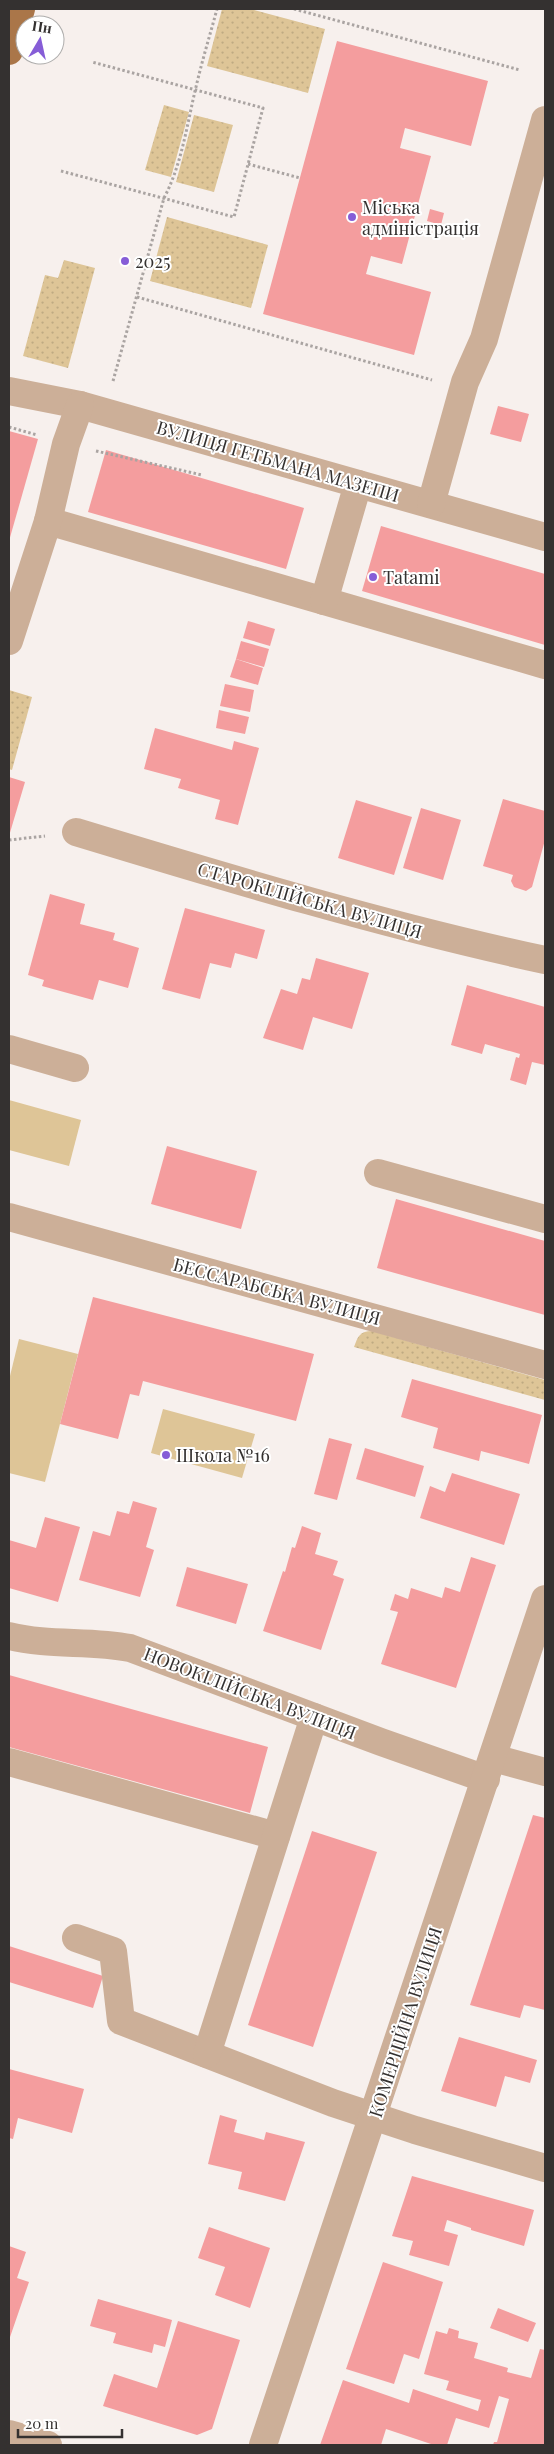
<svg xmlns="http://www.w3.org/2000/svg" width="554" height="2454" font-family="'Playfair Display',serif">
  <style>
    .grass { fill: url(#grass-dots) }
    .garden { fill: #dec597 }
    .building { fill: #f49d9e }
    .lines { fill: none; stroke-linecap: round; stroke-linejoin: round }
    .path { stroke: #aaa4a2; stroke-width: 3; stroke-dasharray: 2.5 2.5; stroke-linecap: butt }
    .minor { stroke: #ccaf98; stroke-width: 28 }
    .major { stroke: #aa7649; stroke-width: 28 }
    .poi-dot { fill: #865dd7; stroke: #fff; stroke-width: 2 }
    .labels { text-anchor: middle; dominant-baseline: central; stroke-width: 4; stroke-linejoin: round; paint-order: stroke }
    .poi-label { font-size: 18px; fill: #343130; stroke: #fff; text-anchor: start }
    .street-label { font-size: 18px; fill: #343130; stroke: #fff }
  </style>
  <defs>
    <pattern id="grass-dots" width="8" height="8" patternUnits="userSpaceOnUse" patternTransform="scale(1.25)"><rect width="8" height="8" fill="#dec597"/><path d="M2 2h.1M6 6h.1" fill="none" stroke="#bfaa82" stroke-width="1.8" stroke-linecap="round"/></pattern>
  </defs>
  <rect width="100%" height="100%" fill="#f7f0ed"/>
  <g class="grass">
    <path d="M222,9H250L325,29L308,93L207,66Z"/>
    <path d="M164,105L189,112L171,177L145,170Z"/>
    <path d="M194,115L233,125L214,192L176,182Z"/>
    <path d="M167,217L268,245L251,308L150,281Z"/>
    <path d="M64,260L95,268L68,368L23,356L45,275L58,278Z"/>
    <path d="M9,690L32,697L12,770L9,769Z"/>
    <path d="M372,1331L545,1380V1400L354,1347C358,1336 360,1331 372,1331Z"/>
  </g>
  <g class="garden">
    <path d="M9,1100L81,1120L69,1166L9,1150Z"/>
    <path d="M19,1339L78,1354L45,1482L9,1473V1380Z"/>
    <path d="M163,1409L255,1434L242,1478L151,1453Z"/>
  </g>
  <g class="building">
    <path d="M337,41L488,81L471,146L405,128L400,148L431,156L402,264L371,256L366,274L431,292L414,355L263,314Z"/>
    <path d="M430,209L444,213L441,225L427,221Z"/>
    <path d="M498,406L529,414L521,442L490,434Z"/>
    <path d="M9,431L38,439L9,541Z"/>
    <path d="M106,450L304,508L286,569L88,512Z"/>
    <path d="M381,526L545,574V645L362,591Z"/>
    <path d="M248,621L275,629L270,646L243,638Z"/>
    <path d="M241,641L269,649L264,667L236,659Z"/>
    <path d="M236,659L263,668L258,685L230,677Z"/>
    <path d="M225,684L254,690L250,712L220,706Z"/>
    <path d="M219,710L249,717L245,734L216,728Z"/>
    <path d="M155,728L232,750L234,741L259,748L238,825L215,819L220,800L178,788L181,779L144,769Z"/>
    <path d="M9,777L25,782L9,836Z"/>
    <path d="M503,799L545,811V840L532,887L526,891L514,887L511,881L513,875L483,866Z"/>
    <path d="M356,800L412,817L394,875L338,858Z"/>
    <path d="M421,808L461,820L443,880L403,868Z"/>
    <path d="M50,894L85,904L80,924L115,933L113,940L139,948L128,988L99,980L93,1000L42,986L44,980L28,975Z"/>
    <path d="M185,908L265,930L257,959L235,953L231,968L210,963L200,999L162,989Z"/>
    <path d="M316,958L369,973L352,1029L313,1017L303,1050L263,1038L281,989L297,994L302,978L310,980Z"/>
    <path d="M467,985L545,1007V1065L532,1062L526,1085L510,1080L516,1057L519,1058L520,1054L485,1044L482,1054L451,1045Z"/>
    <path d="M167,1146L257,1171L241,1229L151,1204Z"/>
    <path d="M396,1199L545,1241V1315L377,1268Z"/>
    <path d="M93,1297L314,1354L296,1421L143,1381L139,1396L130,1394L118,1439L60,1424Z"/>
    <path d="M412,1379L542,1415L529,1464L481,1451L479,1461L433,1448L438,1428L401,1417Z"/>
    <path d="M329,1438L352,1444L337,1500L314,1494Z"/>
    <path d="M365,1448L424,1466L415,1497L356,1479Z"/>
    <path d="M452,1473L520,1494L504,1545L420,1518L430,1486L445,1492Z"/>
    <path d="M133,1501L157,1508L146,1547L154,1550L140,1597L79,1580L93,1531L110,1536L117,1511L129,1514Z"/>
    <path d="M45,1517L80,1527L58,1602L9,1588V1540L36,1548Z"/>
    <path d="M302,1526L321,1533L315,1554L338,1561L333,1575L344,1579L321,1650L263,1631L283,1571L285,1572L292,1547L295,1548Z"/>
    <path d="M471,1557L496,1565L456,1688L381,1664L398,1612L390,1610L395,1594L408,1599L411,1588L442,1598L445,1587L460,1592Z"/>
    <path d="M187,1567L248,1584L236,1624L176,1606Z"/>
    <path d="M9,1675L268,1747L250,1813L9,1747Z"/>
    <path d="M533,1815L545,1818V2010L524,2005L520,2018L470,2005Z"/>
    <path d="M312,1831L377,1852L313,2047L248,2025Z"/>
    <path d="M9,1946L103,1976L93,2008L9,1982Z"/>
    <path d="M459,2037L537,2060L530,2083L505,2076L496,2107L441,2091Z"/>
    <path d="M9,2069L84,2089L72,2133L18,2118L13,2139L9,2138Z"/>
    <path d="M220,2115L237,2120L234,2132L264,2140L266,2132L305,2142L285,2201L238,2189L242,2172L208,2164Z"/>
    <path d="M412,2176L534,2210L524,2246L471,2230V2228L447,2220L444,2231L458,2235L449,2266L409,2255L413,2241L392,2236Z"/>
    <path d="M209,2227L270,2248L250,2308L215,2295L225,2267L198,2258Z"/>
    <path d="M9,2246L26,2252L17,2278L29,2282L9,2340Z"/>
    <path d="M383,2262L443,2282L419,2359L404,2354L394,2384L346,2369Z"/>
    <path d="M98,2299L172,2320L165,2347L154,2344L152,2353L113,2343L116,2333L90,2326Z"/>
    <path d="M498,2308L536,2323L528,2342L490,2328Z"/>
    <path d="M178,2321L240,2340L212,2429L197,2435L103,2406L114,2374L157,2388Z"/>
    <path d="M449,2328L459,2331L458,2338L478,2343L474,2358L508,2368L507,2372L531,2378L540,2349L545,2350V2445H493L494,2442H497L509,2399L499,2396L489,2428L456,2418L447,2445H434L386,2429L381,2445H320L343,2380L409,2403L413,2389L478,2411L481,2400L446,2390L449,2381L424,2374L436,2331L447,2334Z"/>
  </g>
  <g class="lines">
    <g class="path">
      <path d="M294,9L520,70"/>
      <path d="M248,164L300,178"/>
      <path d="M61,171L234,217L263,108L92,62"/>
      <path d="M137,297L432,380"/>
      <path d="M113,381L164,198C182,164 187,124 196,87C202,61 210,35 217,9"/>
      <path d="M9,427L37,435"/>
      <path d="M96,451L202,475"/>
      <path d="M9,840L45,836"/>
    </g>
    <g class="minor">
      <path d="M9,391L80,405L545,537"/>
      <path d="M431,504L465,382L484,339L545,120"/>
      <path d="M48,521L545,665"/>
      <path d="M324,601L358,484"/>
      <path d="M9,641L48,521L66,444L80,405"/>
      <path d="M76,832C231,879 387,926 545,960"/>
      <path d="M9,1049L75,1068"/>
      <path d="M378,1173L545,1219"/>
      <path d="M9,1217L545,1365"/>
      <path d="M9,1636C49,1646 90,1640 130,1648L381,1742L486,1779"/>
      <path d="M493,1758L545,1772"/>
      <path d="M9,1762L276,1836"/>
      <path d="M76,1938L113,1951L121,2021L333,2103L415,2130L545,2168"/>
      <path d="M207,2054L314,1717"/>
      <path d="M9,2434L48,2445"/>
      <path d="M263,2445L545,1599"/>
    </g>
    <path class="major" d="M9,51L21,9"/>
  </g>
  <g class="poi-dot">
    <circle cx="352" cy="217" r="5"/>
    <circle cx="125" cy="261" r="5"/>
    <circle cx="373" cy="577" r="5"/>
    <circle cx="166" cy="1455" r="5"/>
  </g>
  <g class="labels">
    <g class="poi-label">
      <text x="362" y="207">Міська<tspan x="362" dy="21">адміністрація</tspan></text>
      <text x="135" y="261">2025</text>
      <text x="383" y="577">Tatami</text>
      <text x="176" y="1455">Школа №16</text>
    </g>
    <g class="street-label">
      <text transform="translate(278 461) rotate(16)">ВУЛИЦЯ ГЕТЬМАНА МАЗЕПИ</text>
      <text transform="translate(310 900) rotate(16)">СТАРОКІЛІЙСЬКА ВУЛИЦЯ</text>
      <text transform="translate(277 1291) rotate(15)">БЕССАРАБСЬКА ВУЛИЦЯ</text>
      <text transform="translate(250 1693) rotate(21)">НОВОКІЛІЙСЬКА ВУЛИЦЯ</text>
      <text transform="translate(405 2022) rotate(-72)">КОМЕРЦІЙНА ВУЛИЦЯ</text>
    </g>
  </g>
  <rect width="554" height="2454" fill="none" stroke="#343130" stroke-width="20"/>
  <g transform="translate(40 40) rotate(9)"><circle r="24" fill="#ffffff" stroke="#aeadac"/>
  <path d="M0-4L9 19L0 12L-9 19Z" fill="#865dd7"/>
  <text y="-8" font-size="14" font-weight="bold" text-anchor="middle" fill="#343130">Пн</text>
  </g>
  <path d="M18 2429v8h104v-8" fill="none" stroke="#343130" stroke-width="2.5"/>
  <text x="25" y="2429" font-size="15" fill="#343130" stroke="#ffffff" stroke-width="4" paint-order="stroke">20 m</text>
</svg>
